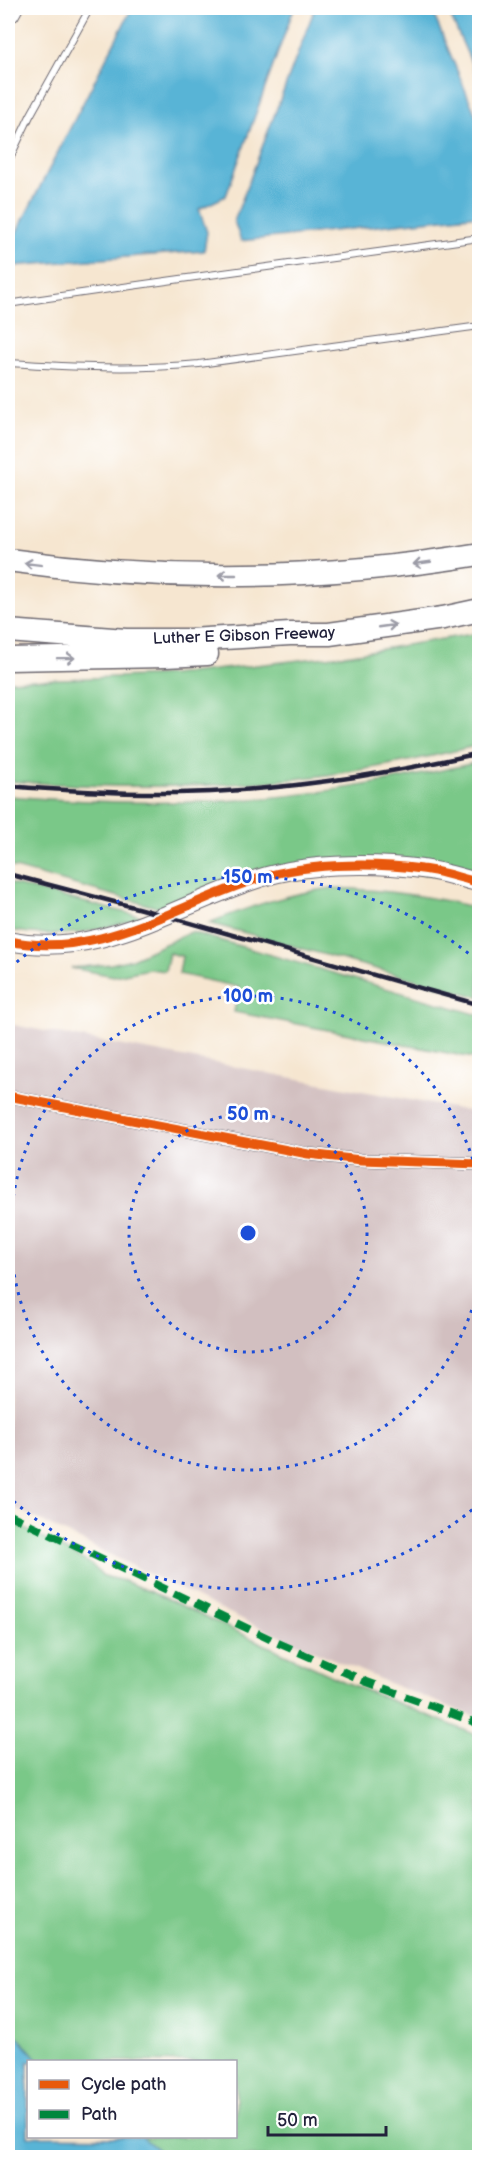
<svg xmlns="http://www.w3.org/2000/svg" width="487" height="2165" font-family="'Balsamiq Sans',sans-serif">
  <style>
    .industrial { fill: #d2bfc0 }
    .green { fill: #7ac888; stroke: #4e7562; stroke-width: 1.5 }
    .water { fill: #58b4d6; stroke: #3d6b88; stroke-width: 1.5 }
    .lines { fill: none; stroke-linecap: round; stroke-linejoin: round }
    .lane-casing { stroke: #6c676f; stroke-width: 8 }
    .street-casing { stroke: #6c676f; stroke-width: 14 }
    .secondary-casing { stroke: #6c676f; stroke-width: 20 }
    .highway-casing { stroke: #6c676f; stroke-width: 25 }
    .lane { stroke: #fff; stroke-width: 6 }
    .street { stroke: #fff; stroke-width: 12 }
    .secondary { stroke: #fff; stroke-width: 18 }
    .highway { stroke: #fff; stroke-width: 22 }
    .rail { stroke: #22223b; stroke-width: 4.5 }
    .quiet { stroke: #00873e; stroke-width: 8; stroke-dasharray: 15 8; stroke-linecap: butt }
    .cycleway-casing { stroke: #fff; stroke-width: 13 }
    .cycleway { stroke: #e8590c; stroke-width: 9 }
    .oneway { stroke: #9c9ca7 }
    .ring { fill: none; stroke: #1d4ed8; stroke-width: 3; stroke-dasharray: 3 6 }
    .labels { text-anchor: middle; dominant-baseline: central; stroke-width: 5; stroke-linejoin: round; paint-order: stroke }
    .street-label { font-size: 16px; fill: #22223b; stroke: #fff }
    .centre { fill: #1d4ed8; stroke: #fff; stroke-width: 3 }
    .ring-label { font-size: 18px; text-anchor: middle; font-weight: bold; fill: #1d4ed8; stroke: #fff; stroke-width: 5; stroke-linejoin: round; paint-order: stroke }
  </style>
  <rect width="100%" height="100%" fill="#fff"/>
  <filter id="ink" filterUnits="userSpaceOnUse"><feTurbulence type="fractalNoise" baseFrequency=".0167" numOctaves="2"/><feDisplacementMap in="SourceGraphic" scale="12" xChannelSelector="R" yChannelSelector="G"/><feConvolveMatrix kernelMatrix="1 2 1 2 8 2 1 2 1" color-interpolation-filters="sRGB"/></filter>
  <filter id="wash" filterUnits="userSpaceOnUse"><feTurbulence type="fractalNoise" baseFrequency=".008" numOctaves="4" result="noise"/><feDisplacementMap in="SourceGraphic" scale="24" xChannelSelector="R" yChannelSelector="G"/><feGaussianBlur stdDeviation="1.35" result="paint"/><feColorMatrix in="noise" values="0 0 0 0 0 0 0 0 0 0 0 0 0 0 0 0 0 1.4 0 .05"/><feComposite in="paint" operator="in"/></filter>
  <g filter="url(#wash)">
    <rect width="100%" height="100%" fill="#f6e6d0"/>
    <path class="industrial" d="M8,1024L479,1113V1718L398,1687L250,1623L8,1505Z"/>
    <g class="green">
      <path d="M479,633V745C419,760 357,772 295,779C200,789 103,788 8,781V681L171,675L352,654Z"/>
      <path d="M479,762V877L278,866L227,880L159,908L8,866V796C79,802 151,804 222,801C309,797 395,781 479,762Z"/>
      <path d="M8,883L143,917C93,932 63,940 11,930L8,929Z"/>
      <path d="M332,888C383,890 431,895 479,909V997L209,923C251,906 287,894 332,888Z"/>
      <path d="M191,932L479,1015V1059L234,1012L239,987L179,974L182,956L169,953L165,971L149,969L114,976L71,968L111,964L132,959Z"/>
      <path d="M8,1520L91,1564L103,1576L124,1581L163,1597L345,1682L479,1736V2157H167L142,2137L236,2136V2062L39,2061L18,2037L8,2031Z"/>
    </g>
    <g class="water">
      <path d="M132,8H294L226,196L199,209L207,232L204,251L12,266L8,261V249Z"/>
      <path d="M315,8H431L479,123V215L241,241L234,221Z"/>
      <path d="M447,8H479V80Z"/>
      <path d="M8,2031L18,2037L39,2061L28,2062V2136L142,2137L167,2157H8Z"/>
    </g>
  </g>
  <g filter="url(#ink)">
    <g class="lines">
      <g class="lane-casing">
        <g id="lane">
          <path d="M15,17L20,8"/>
          <path d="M8,162L30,116L90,8"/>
          <path d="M8,304C165,280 322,260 480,238"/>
          <path d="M8,363C72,367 135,370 199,364L480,326"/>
        </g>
      </g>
      <g class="street-casing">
        <path id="street" d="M8,1096L308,1154L361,1160L480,1164"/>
      </g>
      <g class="secondary-casing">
        <path id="secondary" d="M8,941C99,959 168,909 251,881C301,863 370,862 422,869C441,871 461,878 480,883"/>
      </g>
      <g class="highway-casing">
        <g id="highway">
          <path d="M8,560C164,582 323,580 480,554"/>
          <path d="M8,631L126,640H190L290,634H329L443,618L480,610"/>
          <path d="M8,659L165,656L207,654"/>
        </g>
      </g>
      <use href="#lane" class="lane"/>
      <use href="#street" class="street"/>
      <use href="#secondary" class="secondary"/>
      <use href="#highway" class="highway"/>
      <g class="rail">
        <path d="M8,786C80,792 154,796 227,791C312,786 396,772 480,753"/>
        <path d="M8,874L141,909L480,1005"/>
      </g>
      <path class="quiet" d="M8,1514L276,1642L367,1682L480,1724"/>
      <g class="cycleway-casing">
        <g id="cycleway">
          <path d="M8,941C99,959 168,909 251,881C301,863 370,862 422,869C441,871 461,878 480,883"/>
          <path d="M8,1096L308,1154L361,1160L480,1164"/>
        </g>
      </g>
      <use href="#cycleway" class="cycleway"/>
    </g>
    <defs><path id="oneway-shaft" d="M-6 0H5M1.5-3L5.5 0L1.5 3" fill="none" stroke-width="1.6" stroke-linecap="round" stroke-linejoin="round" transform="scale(1.5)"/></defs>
    <g class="oneway">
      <use href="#oneway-shaft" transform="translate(422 563) rotate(172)"/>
      <use href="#oneway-shaft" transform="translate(33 564) rotate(-173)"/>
      <use href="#oneway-shaft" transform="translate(227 575) rotate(-180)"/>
      <use href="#oneway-shaft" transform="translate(387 626) rotate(-8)"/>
      <use href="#oneway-shaft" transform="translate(66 658) rotate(-1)"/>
    </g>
  </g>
  <g class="ring">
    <circle cx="248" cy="1233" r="119"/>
    <path d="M479 1284A237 237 0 1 1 479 1182"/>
    <path d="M479 1504A356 356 0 0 1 10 1498M10 968A356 356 0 0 1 479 962"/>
  </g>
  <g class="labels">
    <g class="street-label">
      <text transform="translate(244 636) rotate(-2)">Luther E Gibson Freeway</text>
    </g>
  </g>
  <circle cx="248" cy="1233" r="9" class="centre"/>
  <g class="ring-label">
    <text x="248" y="883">150 m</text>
    <text x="248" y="1002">100 m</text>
    <text x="248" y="1120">50 m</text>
  </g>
  <rect width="487" height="2165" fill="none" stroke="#fff" stroke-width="30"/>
  <rect x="27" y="2060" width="210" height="78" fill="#ffffff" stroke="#a7a7b1" stroke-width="1.5"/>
  <rect x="39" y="2080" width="30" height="9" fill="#e8590c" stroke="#a7a7b1" stroke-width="1.5"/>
  <text x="81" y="2090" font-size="18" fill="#22223b">Cycle path</text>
  <rect x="39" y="2110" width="30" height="9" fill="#00873e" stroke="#a7a7b1" stroke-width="1.5"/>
  <text x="81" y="2120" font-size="18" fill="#22223b">Path</text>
  <path d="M268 2126v9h118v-9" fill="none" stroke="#22223b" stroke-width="3"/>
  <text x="277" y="2126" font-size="18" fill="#22223b" stroke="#ffffff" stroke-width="4.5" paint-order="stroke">50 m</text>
</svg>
